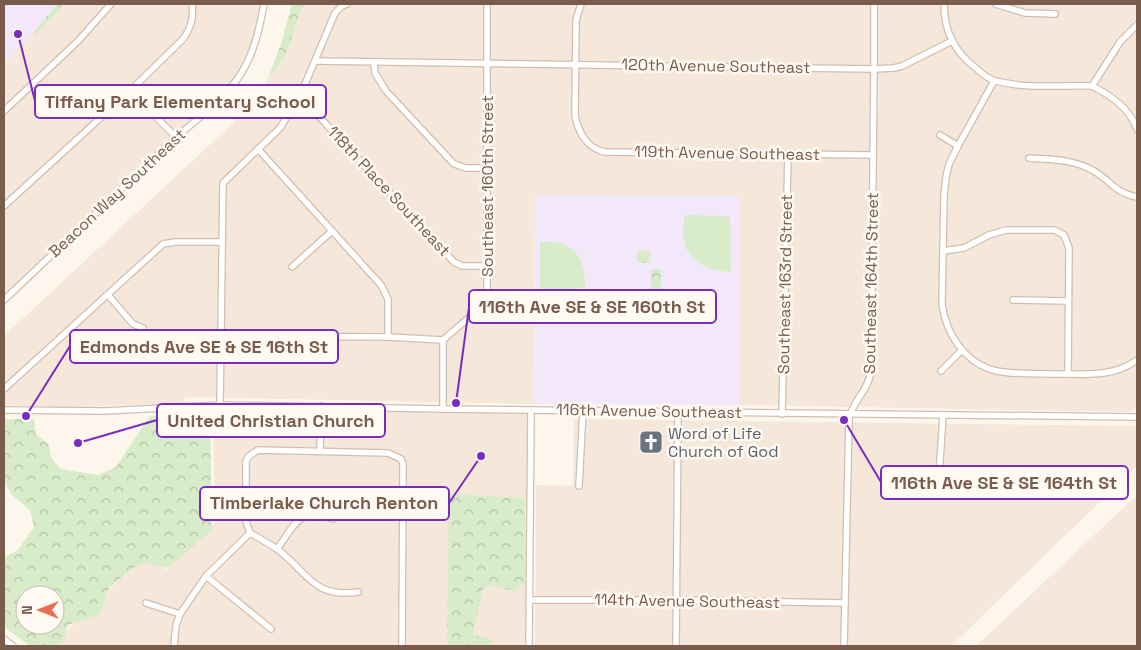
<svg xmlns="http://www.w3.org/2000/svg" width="1141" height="650" font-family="'Space Grotesk',sans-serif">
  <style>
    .residential { fill: #f5e8da }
    .education { fill: #f3e8fa }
    .forest { fill: url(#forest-crowns); fill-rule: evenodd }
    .garden { fill: #d8ecc9 }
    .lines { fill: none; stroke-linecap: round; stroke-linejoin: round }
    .minor-casing { stroke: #d1beb0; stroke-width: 8 }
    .minor { stroke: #fff; stroke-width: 5.5 }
    .labels { text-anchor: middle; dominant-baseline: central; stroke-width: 5; stroke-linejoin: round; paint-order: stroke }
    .street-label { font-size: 16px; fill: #7a5c4d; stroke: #fffaf3 }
    .worship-label { font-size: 16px; fill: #5b616d; stroke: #fffaf3; text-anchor: start }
    .leader { fill: none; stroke: #7b2cbf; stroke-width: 2 }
    .callout-dot { fill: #7b2cbf; stroke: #fffaf3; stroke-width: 2 }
    .callout { fill: #fffaf3; stroke: #7b2cbf; stroke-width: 2 }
    .callout-label { font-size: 18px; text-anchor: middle; font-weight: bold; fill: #7a5c4d }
  </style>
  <defs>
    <pattern id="forest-crowns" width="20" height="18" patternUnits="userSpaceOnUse" patternTransform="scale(1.25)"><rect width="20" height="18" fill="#d8ecc9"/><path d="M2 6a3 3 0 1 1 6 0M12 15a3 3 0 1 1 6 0" fill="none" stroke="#b4c2a5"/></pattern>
  </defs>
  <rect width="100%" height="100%" fill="#fdf6ec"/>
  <g class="residential">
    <path d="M4,4H266L262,33L254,57L245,76L233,89L4,306Z"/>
    <path d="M304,4H1137V406L1131,412L739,405L740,196L535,195L534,404L185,397V403L72,407L4,405V336L245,112L280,64L287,51L298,17Z"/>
    <path d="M213,407L530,409L528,646H51L148,552L166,570L215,523Z"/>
    <path d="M574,419L1137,426V466L951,646H535L536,485L573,486Z"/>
    <path d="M1137,495V646H976Z"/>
  </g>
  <g class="education">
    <path d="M4,4H61L4,64Z"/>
    <path d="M535,195L740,196L739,405L534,404Z"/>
  </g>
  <g class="forest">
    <path d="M57,4H65L37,34L33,33Z"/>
    <path d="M292,4H304C296,19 293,36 287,51C282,62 274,71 267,81L281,44Z"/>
    <path d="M637,251H651L650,263L637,262Z"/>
    <rect x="651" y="269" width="10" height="22"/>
    <path d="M210,414L212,530L168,568L145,563L131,569L109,588L100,614L68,625L63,642L55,646H30L4,627V557L18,550L34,527L30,510L12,495L5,483L4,419H34L36,434L49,445L51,457L60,469L98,475L116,467L150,416ZM25,595H55V625H25Z"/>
    <path d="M449,494L525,498V583L514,591L492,585L483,589L473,635L492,639L491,646H447Z"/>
  </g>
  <g class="garden">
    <path d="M685,215L730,216L731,272C707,271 685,261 683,235C682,229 684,222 685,215Z"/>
    <path d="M540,242C573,239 585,256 585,287L540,293Z"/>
  </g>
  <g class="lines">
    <g class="minor-casing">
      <g id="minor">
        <path d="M581,4L576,20L575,116C579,133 586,147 604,152L873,155"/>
        <path d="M944,4C944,31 955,53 977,69C982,74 989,79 996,81C1026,89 1061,85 1092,86C1112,96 1129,108 1137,129"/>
        <path d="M996,4L1025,13L1055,14"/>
        <path d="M316,61L874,69L894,68L902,66L952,41"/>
        <path d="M374,62L375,73L386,91L454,164L466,168H487"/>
        <path d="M994,81L958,146L949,164L946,177L944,195L942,304C946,334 965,364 997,371C1017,375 1039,373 1059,374C1087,374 1114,377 1137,360"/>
        <path d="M1092,86L1120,42L1137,25"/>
        <path d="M130,91L176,137"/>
        <path d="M300,96L454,262L462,266H487"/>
        <path d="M4,111L78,41L111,4"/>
        <path d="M940,135L958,146"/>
        <path d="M258,149L381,285L388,299V337"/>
        <path d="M1029,158C1053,160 1073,159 1094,171C1112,182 1114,192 1137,197"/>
        <path d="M4,206L130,91L183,39C191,28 194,18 192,4"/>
        <path d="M943,251L964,248L989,235L1006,230H1054L1064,235L1069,248L1068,374"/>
        <path d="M292,267L332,231"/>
        <path d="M108,295L133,324L143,328"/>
        <path d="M4,300C59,248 114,196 169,144C190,124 219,104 236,81C253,58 259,31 264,4"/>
        <path d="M1013,300L1068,301"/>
        <path d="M221,336L388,337L443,340"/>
        <path d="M941,371L962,350"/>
        <path d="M4,389L163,244L175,242H222"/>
        <path d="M220,405L223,183L280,128L300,96L335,13L342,6L347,4"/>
        <path d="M443,409V340L487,302V4"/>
        <path d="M4,410L105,411L220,405L443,409L1137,417"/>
        <path d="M782,414L788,154"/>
        <path d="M943,415L938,491L1061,493"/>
        <path d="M320,450L321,406"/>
        <path d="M579,486L583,410"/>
        <path d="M250,533C259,538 268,543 277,549C307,571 313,599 358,592"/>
        <path d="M277,549C295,525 299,506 333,519"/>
        <path d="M206,576L271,629"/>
        <path d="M529,600H675L845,603"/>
        <path d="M146,603L180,614"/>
        <path d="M4,639L13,646"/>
        <path d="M174,646L176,625L180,614L206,576L250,533L246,521V461L249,456L258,450L388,453L401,459L403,464L402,646"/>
        <path d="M529,646L531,410"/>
        <path d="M676,646L678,412"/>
        <path d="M844,646L849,418C853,401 869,389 871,371L874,69V4"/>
      </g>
    </g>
    <use href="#minor" class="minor"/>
  </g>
  <defs>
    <g id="church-square" transform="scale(1.25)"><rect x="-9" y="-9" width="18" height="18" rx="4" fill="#6b7280" stroke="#fffaf3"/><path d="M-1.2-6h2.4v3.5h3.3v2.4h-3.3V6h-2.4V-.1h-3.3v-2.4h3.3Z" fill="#fff"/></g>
  </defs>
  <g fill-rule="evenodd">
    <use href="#church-square" x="651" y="442"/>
  </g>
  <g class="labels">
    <g class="street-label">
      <text transform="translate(716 66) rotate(1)">120th Avenue Southeast</text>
      <text transform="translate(727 153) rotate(1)">119th Avenue Southeast</text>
      <text transform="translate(487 186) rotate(-90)">Southeast 160th Street</text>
      <text transform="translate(389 191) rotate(47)">118th Place Southeast</text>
      <text transform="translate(117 193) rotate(-43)">Beacon Way Southeast</text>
      <text transform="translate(871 283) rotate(-89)">Southeast 164th Street</text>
      <text transform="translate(785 284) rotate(-89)">Southeast 163rd Street</text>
      <text transform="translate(649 411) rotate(1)">116th Avenue Southeast</text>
      <text transform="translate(687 601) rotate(1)">114th Avenue Southeast</text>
    </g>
    <g class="worship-label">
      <text x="668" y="433">Word of Life<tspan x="668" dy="18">Church of God</tspan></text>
    </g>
  </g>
  <path class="leader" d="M18 34L35 101M456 403L469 307M26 416L70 346M78 443L157 420M844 420L881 482M481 456L449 503"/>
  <g class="callout-dot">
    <circle cx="18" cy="34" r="5"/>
    <circle cx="456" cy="403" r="5"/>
    <circle cx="26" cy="416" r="5"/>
    <circle cx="78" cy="443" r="5"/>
    <circle cx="844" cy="420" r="5"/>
    <circle cx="481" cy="456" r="5"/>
  </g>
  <g class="callout">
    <rect x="35" y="85" width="291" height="33" rx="5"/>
    <rect x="469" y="290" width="247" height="33" rx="5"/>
    <rect x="70" y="330" width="268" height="33" rx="5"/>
    <rect x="157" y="404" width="228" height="33" rx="5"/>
    <rect x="881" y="466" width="247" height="33" rx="5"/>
    <rect x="200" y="487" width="249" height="33" rx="5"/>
  </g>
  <g class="callout-label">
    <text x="180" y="108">Tiffany Park Elementary School</text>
    <text x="592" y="313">116th Ave SE &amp; SE 160th St</text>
    <text x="204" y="353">Edmonds Ave SE &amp; SE 16th St</text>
    <text x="271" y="427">United Christian Church</text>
    <text x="1004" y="489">116th Ave SE &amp; SE 164th St</text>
    <text x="324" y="509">Timberlake Church Renton</text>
  </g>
  <rect width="1141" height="650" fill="none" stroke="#7a5c4d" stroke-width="10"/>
  <g transform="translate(40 610) rotate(270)"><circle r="24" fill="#fffaf3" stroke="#cabbb1"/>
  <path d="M0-4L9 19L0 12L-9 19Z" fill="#e76f51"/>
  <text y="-8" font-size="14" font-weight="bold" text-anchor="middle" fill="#7a5c4d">N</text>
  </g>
</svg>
